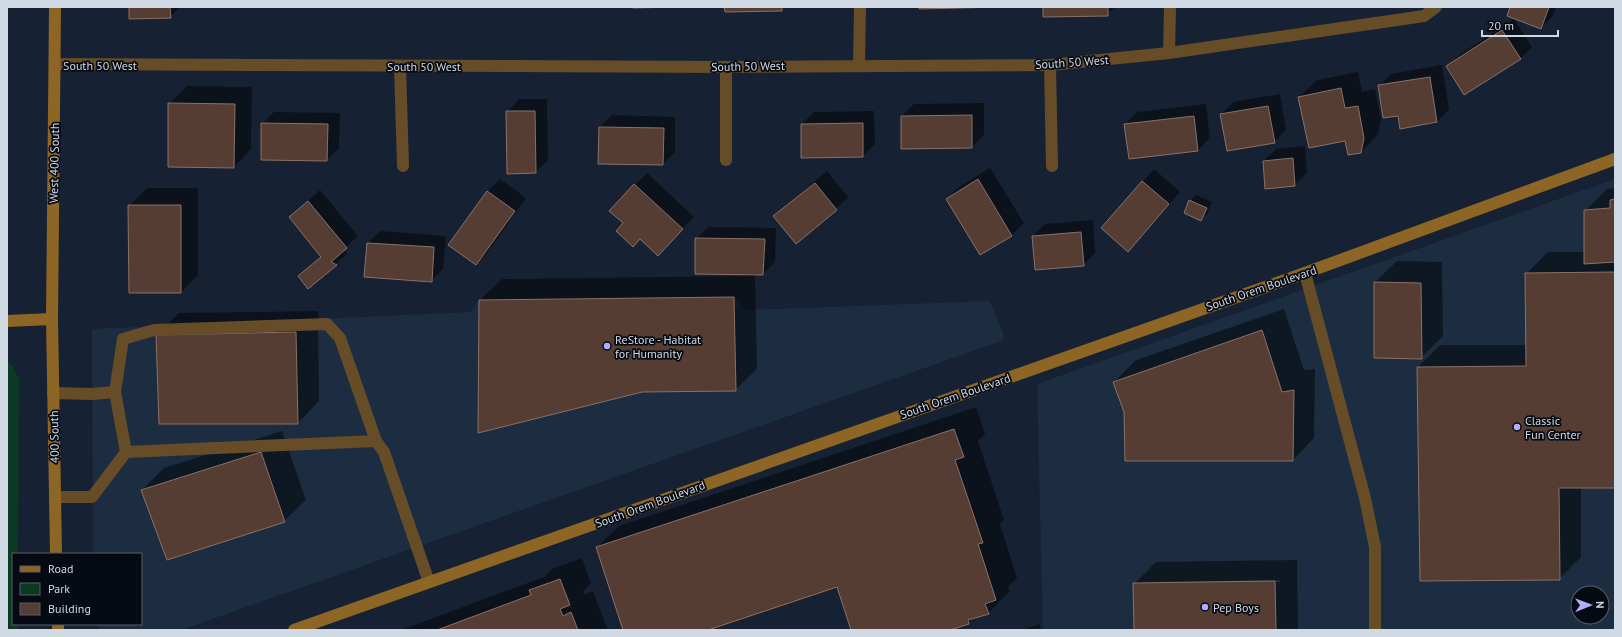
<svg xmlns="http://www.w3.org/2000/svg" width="1622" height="637" font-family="'PT Sans',sans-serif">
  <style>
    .built { fill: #1c2d42; fill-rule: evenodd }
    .green { fill: #0c3921 }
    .shadow { fill: #0007; fill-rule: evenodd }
    .building { fill: #553d34; stroke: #8b7166 }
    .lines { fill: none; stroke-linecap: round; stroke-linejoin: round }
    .lane { stroke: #664d28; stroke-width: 12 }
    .street { stroke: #664d28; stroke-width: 12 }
    .secondary { stroke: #8d6525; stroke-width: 12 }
    .poi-dot { fill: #b0aefa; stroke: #060b13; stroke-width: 1.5 }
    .labels { text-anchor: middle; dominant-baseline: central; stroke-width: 3.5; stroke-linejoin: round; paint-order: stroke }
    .street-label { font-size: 12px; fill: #d1d9e5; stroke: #060b13 }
    .poi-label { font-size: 12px; fill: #d1d9e5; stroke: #060b13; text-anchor: start }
  </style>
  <rect width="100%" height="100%" fill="#162233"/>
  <g class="built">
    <path d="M1615,179V630H1043L1037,384ZM1578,593H1602V617H1578Z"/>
    <path d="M734,297L746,310L990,301L1002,331L1004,340L181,630H100L97,624H141V554H93L92,329L471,312L479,300Z"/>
  </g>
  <path class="green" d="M7,362L13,366L19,379L18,554H13V624H18V630H7Z"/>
  <g class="shadow">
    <path d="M130,7H180L170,17Z"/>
    <path d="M1044,7H1115L1107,15Z"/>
    <path d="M1511,7H1556L1553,16L1541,28Z"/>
    <path d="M1514,19L1532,47L1520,59L1447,67L1459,55Z"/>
    <path d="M1442,65L1449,109L1437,122L1399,115L1379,86L1391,74Z"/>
    <path d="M1358,72L1362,92L1375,89L1381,120L1378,134L1361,152L1299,97L1317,80Z"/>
    <path d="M187,86L252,87L251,149L234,167L169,104Z"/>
    <path d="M1280,94L1286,130L1274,142L1221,115L1233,102Z"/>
    <path d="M519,99H547L548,160L536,172L507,112Z"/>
    <path d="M984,103V135L972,147L902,148V116L914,104Z"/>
    <path d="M1206,104L1210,138L1198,150L1129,158L1125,124L1137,112Z"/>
    <path d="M874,111L875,144L863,156L802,124L814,112Z"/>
    <path d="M274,112L340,113L339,148L327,160L262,124Z"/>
    <path d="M612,115L675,117V152L663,164L600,127Z"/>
    <path d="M1305,146L1307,173L1295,185L1266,188L1264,161L1276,149Z"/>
    <path d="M990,168L1024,223L1012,235L980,254L947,199L959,187Z"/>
    <path d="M1154,169L1180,192L1128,250L1102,228Z"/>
    <path d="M827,171L848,197L836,209L775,217L787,205Z"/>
    <path d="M647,173L694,217L658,255L625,223L635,185Z"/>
    <path d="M500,179L526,198L488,252L476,264L450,245L488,191Z"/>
    <path d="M147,188H198V275L181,292L129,206Z"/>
    <path d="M1615,188V487H1581V557L1559,579L1421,580L1418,367L1440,345H1527L1526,274L1548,252H1585V211L1607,189Z"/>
    <path d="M320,190L358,236L343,250L348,253L309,288L299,276L322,256L290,217Z"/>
    <path d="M1196,195L1212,202L1207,214L1201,220L1190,201Z"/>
    <path d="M1093,220L1095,253L1083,265L1033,236L1045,224Z"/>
    <path d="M708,227L776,228L775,262L763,274H755L757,369L735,390L480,300L502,279L745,276V274L696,239Z"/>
    <path d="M380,231L446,236L443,269L431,281L368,243Z"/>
    <path d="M1397,261L1442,262L1443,336L1421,358L1375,282Z"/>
    <path d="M1284,309L1304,370L1315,369L1314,438L1293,460L1125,411L1114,382L1136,360Z"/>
    <path d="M318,311L319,401L298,423L157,335L179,313Z"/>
    <path d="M976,407L985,434L978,441L1004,520L1000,524L1017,578L1008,587L1010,591L988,613L974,617L969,623L947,630H852L837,586L705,630H624L597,547L619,526Z"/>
    <path d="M282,431L306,500L284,521L142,490L164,468Z"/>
    <path d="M582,558L591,583L583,591L584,595L593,591L608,630H401L544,577L552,569Z"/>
    <path d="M1297,560L1298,630H1135L1134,584L1156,562ZM1280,580V582L1155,584V582Z"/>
    <path d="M1039,624L1041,630H1022Z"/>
  </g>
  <g class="building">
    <path d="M129,7H170L171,18L129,19Z"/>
    <path d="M633,7H679L633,8Z"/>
    <path d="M724,7H782V11L725,12Z"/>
    <path d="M919,7H1000L919,9Z"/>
    <path d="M1043,7H1108V16L1043,17Z"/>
    <path d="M1510,7H1549L1541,29L1507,16Z"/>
    <path d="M1502,30L1521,59L1464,95L1446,66Z"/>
    <path d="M1430,77L1437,122L1400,129L1398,116L1383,118L1378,85Z"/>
    <path d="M1341,88L1345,108L1358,106L1364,138L1361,153L1348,155L1345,141L1309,148L1298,97Z"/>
    <path d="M168,103L235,104L234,168L168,167Z"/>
    <path d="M1268,106L1275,143L1227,151L1220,114Z"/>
    <path d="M506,111H535L536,173L507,174Z"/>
    <path d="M972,115V148L901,149V116Z"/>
    <path d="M1194,116L1198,151L1129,159L1124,124Z"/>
    <path d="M261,123L328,124L327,161L261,160Z"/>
    <path d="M863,123V157L801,158V124Z"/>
    <path d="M599,127L664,128L663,165L598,164Z"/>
    <path d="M1293,158L1295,186L1265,189L1263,161Z"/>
    <path d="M978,179L1012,236L980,255L946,199Z"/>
    <path d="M1142,181L1169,204L1128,252L1101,228Z"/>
    <path d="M815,183L837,210L796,244L773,216Z"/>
    <path d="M634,184L683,229L658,256L640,239L633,247L616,231L623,223L609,211Z"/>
    <path d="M487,191L515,211L476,265L448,245Z"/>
    <path d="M1615,199V262L1584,264V210L1610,208V200Z"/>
    <path d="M1189,200L1207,208L1201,221L1184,213Z"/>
    <path d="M308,201L347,248L331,262L337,265L308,289L298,276L321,257L289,217Z"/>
    <path d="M128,205H181V293H129Z"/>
    <path d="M1081,232L1084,266L1035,270L1032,236Z"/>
    <path d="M695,238L765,239L763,275L695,274Z"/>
    <path d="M367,243L434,247L432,282L364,277Z"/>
    <path d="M1615,272V488H1559L1560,580L1420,581L1417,367L1526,366L1525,273Z"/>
    <path d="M1374,282L1421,283L1422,359L1374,358Z"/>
    <path d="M734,297L736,391L642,392L478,433L479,300Z"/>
    <path d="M1262,330L1282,392L1294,390L1293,461H1125L1124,412L1113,382Z"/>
    <path d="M296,332L298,424H159L156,335Z"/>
    <path d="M954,429L964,457L955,460L983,543L978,544L996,600L985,604L989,614L968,620L969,624L950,630H851L837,587L708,630H623L596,547Z"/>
    <path d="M261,452L285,522L167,560L141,490Z"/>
    <path d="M560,579L570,605L560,609L563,616L571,612L578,630H437L531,595L529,590Z"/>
    <path d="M1275,581L1276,630H1134L1133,583Z"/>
  </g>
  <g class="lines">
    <g class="lane">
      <path d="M1305,273L1365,498L1375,547V630"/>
      <path d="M115,392L123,339L154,330L327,324L340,338L376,441"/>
      <path d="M53,393L92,394L115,392L126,452"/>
      <path d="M55,497H92L126,452L376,441L384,452L429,582"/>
    </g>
    <g class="street">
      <path d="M1169,53L1170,7"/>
      <path d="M55,64L726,67L1050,65L1169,53L1424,16L1436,7"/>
      <path d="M859,65L860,7"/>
      <path d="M1050,65L1052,166"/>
      <path d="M400,66L403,166"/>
      <path d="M726,160V67"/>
    </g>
    <g class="secondary">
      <path d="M55,7L52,319L56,554"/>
      <path d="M7,321L52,319"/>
      <path d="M58,624V630"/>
      <path d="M294,630L1305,273L1615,159"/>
    </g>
  </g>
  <g class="poi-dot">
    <circle cx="607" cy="346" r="4"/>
    <circle cx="1517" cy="427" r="4"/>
    <circle cx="1205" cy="607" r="4"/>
  </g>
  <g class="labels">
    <g class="street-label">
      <text transform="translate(1072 62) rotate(-4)">South 50 West</text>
      <text x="100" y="65">South 50 West</text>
      <text x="424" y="66">South 50 West</text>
      <text transform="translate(748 66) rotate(-1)">South 50 West</text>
      <text transform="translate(54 163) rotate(-89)">West 400 South</text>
      <text transform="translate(1261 288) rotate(-19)">South Orem Boulevard</text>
      <text transform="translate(955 396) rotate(-19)">South Orem Boulevard</text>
      <text transform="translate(54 437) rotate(-91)">400 South</text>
      <text transform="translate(650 504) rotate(-20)">South Orem Boulevard</text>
    </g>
    <g class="poi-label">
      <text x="615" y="339">ReStore - Habitat<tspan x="615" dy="14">for Humanity</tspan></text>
      <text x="1525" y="420">Classic<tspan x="1525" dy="14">Fun Center</tspan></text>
      <text x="1213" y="607">Pep Boys</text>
    </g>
  </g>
  <rect width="1622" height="637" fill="none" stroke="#d1d9e5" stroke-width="16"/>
  <rect x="12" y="553" width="130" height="72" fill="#060b13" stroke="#575d67"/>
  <rect x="20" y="566" width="20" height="6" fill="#8d6525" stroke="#575d67"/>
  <text x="48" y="573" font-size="12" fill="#d1d9e5">Road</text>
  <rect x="20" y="583" width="20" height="12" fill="#0c3921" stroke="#575d67"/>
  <text x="48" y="593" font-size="12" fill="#d1d9e5">Park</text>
  <rect x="20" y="603" width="20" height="12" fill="#553d34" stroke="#575d67"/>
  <text x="48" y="613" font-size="12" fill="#d1d9e5">Building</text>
  <g transform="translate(1590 605) rotate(89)"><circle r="19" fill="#060b13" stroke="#575d67"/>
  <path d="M0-3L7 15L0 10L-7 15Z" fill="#b0aefa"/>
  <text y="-6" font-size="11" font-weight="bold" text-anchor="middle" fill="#d1d9e5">N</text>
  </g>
  <path d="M1482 30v6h76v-6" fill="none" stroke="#d1d9e5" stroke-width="2"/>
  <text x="1488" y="30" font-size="12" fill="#d1d9e5" stroke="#060b13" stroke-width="3" paint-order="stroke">20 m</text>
</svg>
